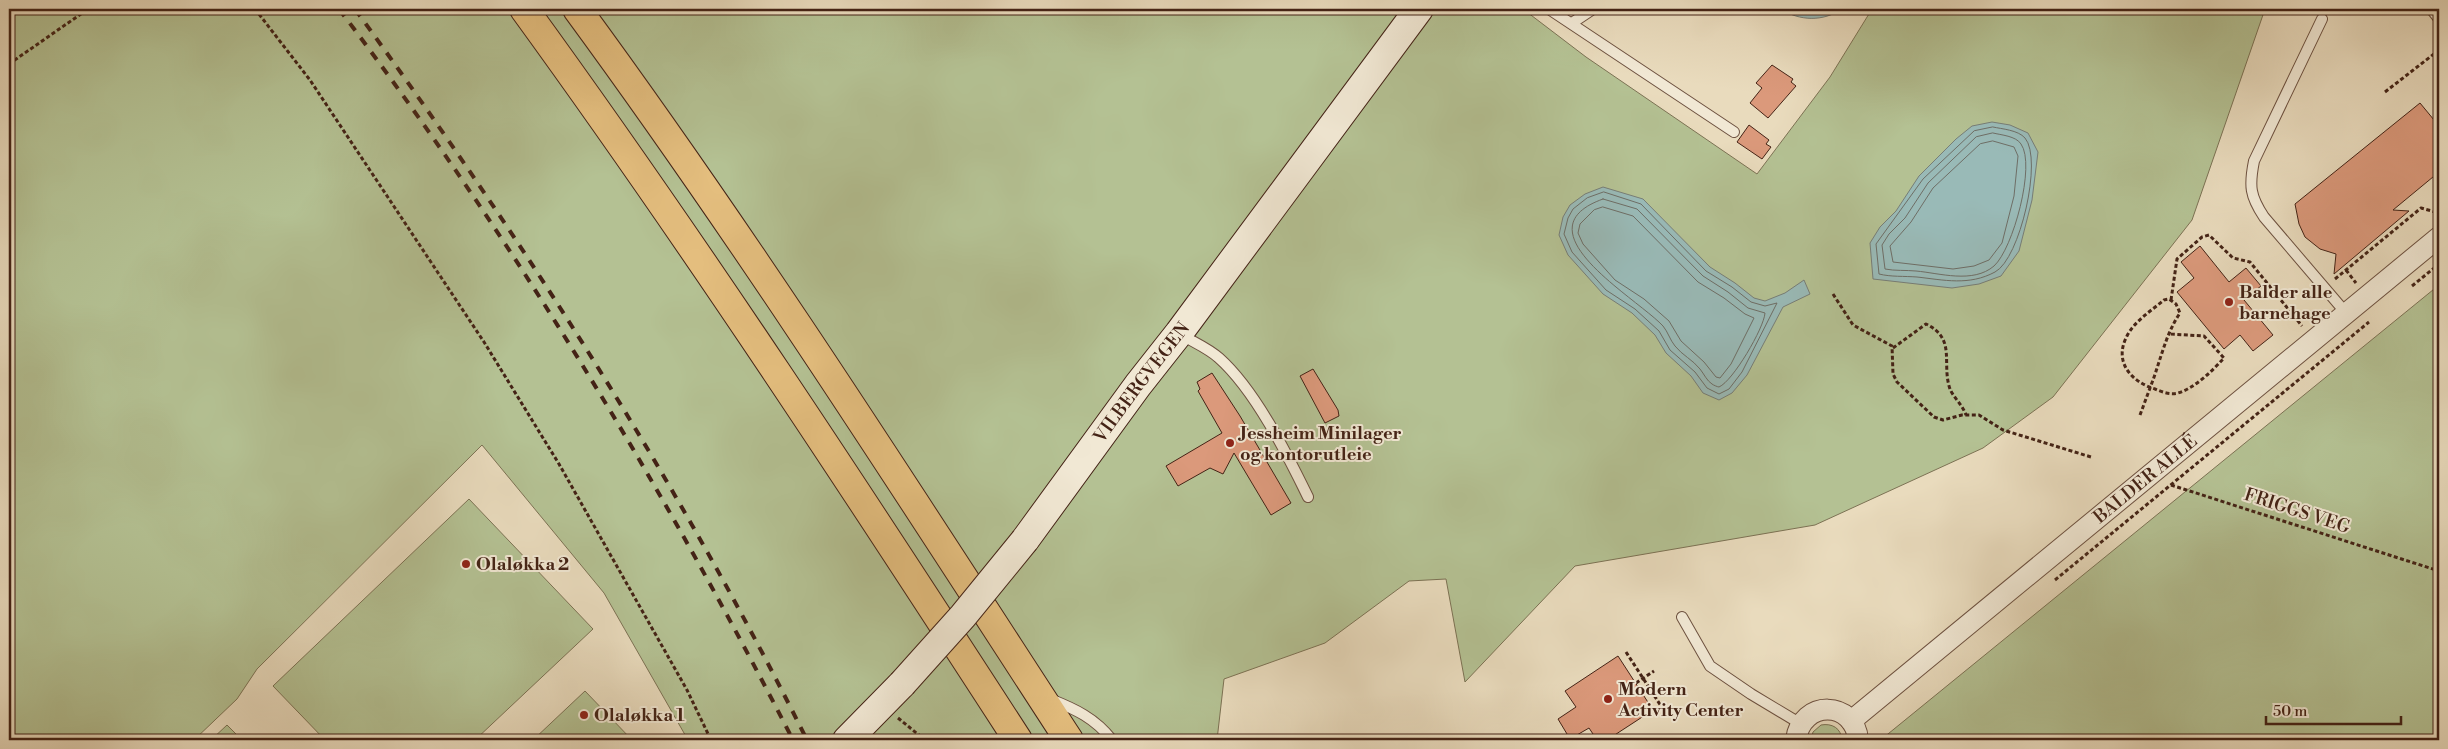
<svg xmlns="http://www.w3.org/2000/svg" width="2448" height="749" font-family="'Libre Bodoni',serif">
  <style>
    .green { fill: #b4c193; stroke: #7c7254 }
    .water { fill: #99bab7; stroke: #777e77 }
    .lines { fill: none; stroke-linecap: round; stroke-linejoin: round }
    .shore { stroke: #6e6e66; stroke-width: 1 }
    .building { fill: #db997b; stroke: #442316 }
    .lane-casing { stroke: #6d5140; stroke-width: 12 }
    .street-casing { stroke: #6d5140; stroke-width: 22 }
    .secondary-casing { stroke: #442316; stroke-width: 30 }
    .highway-casing { stroke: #442316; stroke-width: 30 }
    .path { stroke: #442316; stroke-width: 3; stroke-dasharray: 4 2.5; stroke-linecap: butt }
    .lane { stroke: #f1e8d4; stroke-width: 10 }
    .street { stroke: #f1e8d4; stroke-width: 20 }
    .secondary { stroke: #f1e8d4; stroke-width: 28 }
    .highway { stroke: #e4be7e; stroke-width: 28 }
    .rail { stroke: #442316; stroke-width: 4; stroke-dasharray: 9 9; stroke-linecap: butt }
    .secondary-bridge-casing { stroke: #442316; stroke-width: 30; stroke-linecap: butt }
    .secondary-bridge { stroke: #f1e8d4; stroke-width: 28 }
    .poi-dot { fill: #8f2418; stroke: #f1e8d4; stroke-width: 2 }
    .labels { text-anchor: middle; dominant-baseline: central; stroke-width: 4; stroke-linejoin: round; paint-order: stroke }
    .poi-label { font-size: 18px; font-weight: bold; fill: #442316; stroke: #f1e8d4; text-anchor: start }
    .street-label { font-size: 18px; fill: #442316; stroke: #f1e8d4 }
  </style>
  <rect width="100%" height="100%" fill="#e9dbbd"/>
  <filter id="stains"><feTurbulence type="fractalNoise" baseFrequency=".004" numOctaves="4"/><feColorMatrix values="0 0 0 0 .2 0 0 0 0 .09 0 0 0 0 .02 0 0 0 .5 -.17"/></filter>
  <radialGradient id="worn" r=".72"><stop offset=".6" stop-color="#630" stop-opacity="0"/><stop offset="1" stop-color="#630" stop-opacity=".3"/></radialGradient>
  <g class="green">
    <path d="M9,9H1523L1586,57L1757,174L1830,77L1872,9H2265L2192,220L2053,397L1983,448L1815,525L1575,566L1465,682L1446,579L1409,581L1325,643L1224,679L1217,740H688L604,593L482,445L257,669L237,699L194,740H9Z"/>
    <path d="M2439,285V740H1885L1883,738Z"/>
    <path d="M469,499L593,629L475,740H325L273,686Z"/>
    <path d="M585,691L632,740H533Z"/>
    <path d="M227,725L242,740H211Z"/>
    <path d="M1821,725C1832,723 1841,728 1842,740H1811L1813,732Z"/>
  </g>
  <g class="water">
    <path d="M1781,9H1842C1823,22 1799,21 1781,9Z"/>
    <path d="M1992,122L2010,125L2028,133L2038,152L2032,200L2019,251L2001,276L1979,284L1952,288L1873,279L1870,243L1880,227L1896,211L1919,176L1956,139L1972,126Z"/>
    <path d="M1603,187L1643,199L1710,267L1735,283L1754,298L1765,301L1785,293L1804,280L1810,294L1783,307L1747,375L1732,393L1719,400L1703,393L1691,376L1666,353L1655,335L1632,313L1603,294L1568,255L1559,235L1563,217L1570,205L1585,194Z"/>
  </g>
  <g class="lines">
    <g class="shore">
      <path d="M1993,127C2002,129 2018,130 2025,138C2043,159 2020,259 1995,272C1969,286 1944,280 1917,277C1904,276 1891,277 1879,274L1876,244L1923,179L1974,131Z"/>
      <path d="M1993,133C2001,135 2016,136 2021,144C2036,165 2013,249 1994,266C1973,284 1939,273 1916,271C1906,270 1895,271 1885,269L1882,245L1889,234L1905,218L1928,183L1976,137Z"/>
      <path d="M1993,141L2014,147L2018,156L2014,196L2002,243L1989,260L1974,266L1953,269L1893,262L1890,246L1911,222L1933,188L1980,144Z"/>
      <path d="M1604,192L1641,204L1706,271L1732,287L1751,302L1765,306L1777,303L1742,372L1729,389L1719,394L1707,388L1695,372L1670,350L1659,331L1635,309L1606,290L1572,252L1564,234L1568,218L1573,209L1587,198Z"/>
      <path d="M1603,199L1637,209L1703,276L1728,292L1748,308L1765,313C1764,328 1733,381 1719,387C1718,387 1713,385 1712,384C1707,381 1704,374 1700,369C1693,360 1682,355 1675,346C1670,340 1668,332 1663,326C1637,298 1516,230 1603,199Z"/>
      <path d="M1603,207L1633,216L1698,282L1724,298L1745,314L1754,318L1731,364L1720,378L1716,377L1704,362L1681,341L1669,321L1644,299L1615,280L1583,244L1578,233L1580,224L1594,210Z"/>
    </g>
  </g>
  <g class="building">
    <path d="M1772,65L1793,79L1791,82L1796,86L1768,118L1750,103L1762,88L1756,83Z"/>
    <path d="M2420,103L2439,126V172L2393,210L2409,211L2334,274L2336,254L2320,249L2305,237L2299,224L2295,204Z"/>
    <path d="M1749,125L1769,140L1766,144L1771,147L1762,159L1737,142Z"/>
    <path d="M2200,246L2229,282L2246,268L2261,286L2244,300L2273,335L2253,351L2240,335L2224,349L2177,292L2194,278L2181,262Z"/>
    <path d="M1313,369L1338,410L1339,416L1325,423L1300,376Z"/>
    <path d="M1212,373L1240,416L1291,503L1271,515L1234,453L1223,474L1210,468L1178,486L1166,466L1222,433L1198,391L1200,389L1197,382Z"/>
    <path d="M1618,656L1653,710L1607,740H1597L1589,728L1570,739L1558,719L1576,707L1565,691Z"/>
  </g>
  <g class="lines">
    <g class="lane-casing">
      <g id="lane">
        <path d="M1549,9L1734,132"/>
        <path d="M2431,9L2439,19"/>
        <path d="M2322,19L2254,161C2249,186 2250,196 2264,217L2346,313"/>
        <path d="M1572,23L1593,9"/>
        <path d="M1180,334C1193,342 1208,348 1219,358C1255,390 1287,454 1308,497"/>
        <path d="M1682,617L1710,666L1751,694L1801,724"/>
        <path d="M1050,699C1075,709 1095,718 1112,740"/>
      </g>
    </g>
    <g class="street-casing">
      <g id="street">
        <path id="s1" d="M1851,721L2439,237"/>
        <path d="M1796,740C1801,699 1855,700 1858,740"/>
      </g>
    </g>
    <g class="secondary-casing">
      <g id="secondary">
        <path id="s2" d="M1025,540L1138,385L1179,333L1419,9"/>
        <path d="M847,740L902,684"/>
      </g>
    </g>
    <g class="highway-casing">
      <g id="highway">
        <path d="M524,9C697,247 858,493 1018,740"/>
        <path d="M577,9C751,246 909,494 1069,740"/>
      </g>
    </g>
    <g class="path">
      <path d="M255,9L310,80L484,342L559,464L687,690L711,740"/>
      <path d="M9,64L88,9"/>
      <path d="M2385,92L2439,50"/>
      <path d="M2346,270L2356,283"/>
      <path d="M2335,279L2421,208L2439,213"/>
      <path d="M2412,286L2439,264"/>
      <path d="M1833,294L1853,325L1892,346L1893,374L1897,382L1934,417L1943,420L1962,415H1979L2003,430L2091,457"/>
      <path d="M2171,300L2177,259L2202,237L2209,235L2233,258L2250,262L2302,326"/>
      <path d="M1893,348L1926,324C1957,339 1941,363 1950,389C1953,397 1962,404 1966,415"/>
      <path d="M2140,415L2150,388C2160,363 2165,335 2180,313L2176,304L2169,299L2164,300C2151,311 2133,322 2126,338C2114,363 2132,382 2155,389C2162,392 2170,395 2178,393C2195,388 2212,371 2224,358L2204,336L2169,334"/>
      <path d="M2171,485L2439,571"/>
      <path d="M2055,580L2369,322"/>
      <path d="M1626,652L1661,706"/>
      <path d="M1636,683L1654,671"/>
      <path d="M898,718L925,740"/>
    </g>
    <use href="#lane" class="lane"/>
    <use href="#street" class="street"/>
    <use href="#secondary" class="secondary"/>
    <use href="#highway" class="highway"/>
    <g class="rail">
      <path d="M339,9C513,238 662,485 793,740"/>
      <path d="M355,9C524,241 679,483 807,740"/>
    </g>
    <g class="secondary-bridge-casing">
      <path id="secondary-bridge" d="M902,684L963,616L1025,540"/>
    </g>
    <use href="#secondary-bridge" class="secondary-bridge"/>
  </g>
  <g class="poi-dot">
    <circle cx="2229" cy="302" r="5"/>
    <circle cx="1230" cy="443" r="5"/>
    <circle cx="466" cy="564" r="5"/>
    <circle cx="1608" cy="699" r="5"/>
    <circle cx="584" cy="715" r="5"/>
  </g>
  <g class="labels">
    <g class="poi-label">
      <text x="2239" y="292">Balder alle<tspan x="2239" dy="21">barnehage</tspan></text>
      <text x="1240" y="433">Jessheim Minilager<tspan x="1240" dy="21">og kontorutleie</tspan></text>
      <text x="476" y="564">Olaløkka 2</text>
      <text x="1618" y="689">Modern<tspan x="1618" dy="21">Activity Center</tspan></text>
      <text x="594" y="715">Olaløkka 1</text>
    </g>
    <g class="street-label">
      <text stroke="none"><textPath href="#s2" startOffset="196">VILBERGVEGEN</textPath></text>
      <text stroke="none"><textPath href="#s1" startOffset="381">BALDER ALLÉ</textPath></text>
      <text transform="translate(2297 511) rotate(18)">FRIGGS VEG</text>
    </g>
  </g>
  <rect width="2448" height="749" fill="none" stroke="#e9dbbd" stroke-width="30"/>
  <rect x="10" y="10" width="2428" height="729" fill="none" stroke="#442316" stroke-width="2.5"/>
  <rect x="15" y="15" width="2418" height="719" fill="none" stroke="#442316"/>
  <path d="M2266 716v8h135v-8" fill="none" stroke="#442316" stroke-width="2.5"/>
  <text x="2273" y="716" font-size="15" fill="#442316" stroke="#f1e8d4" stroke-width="4" paint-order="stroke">50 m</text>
  <rect width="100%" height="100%" filter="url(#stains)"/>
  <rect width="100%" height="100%" fill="url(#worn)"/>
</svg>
